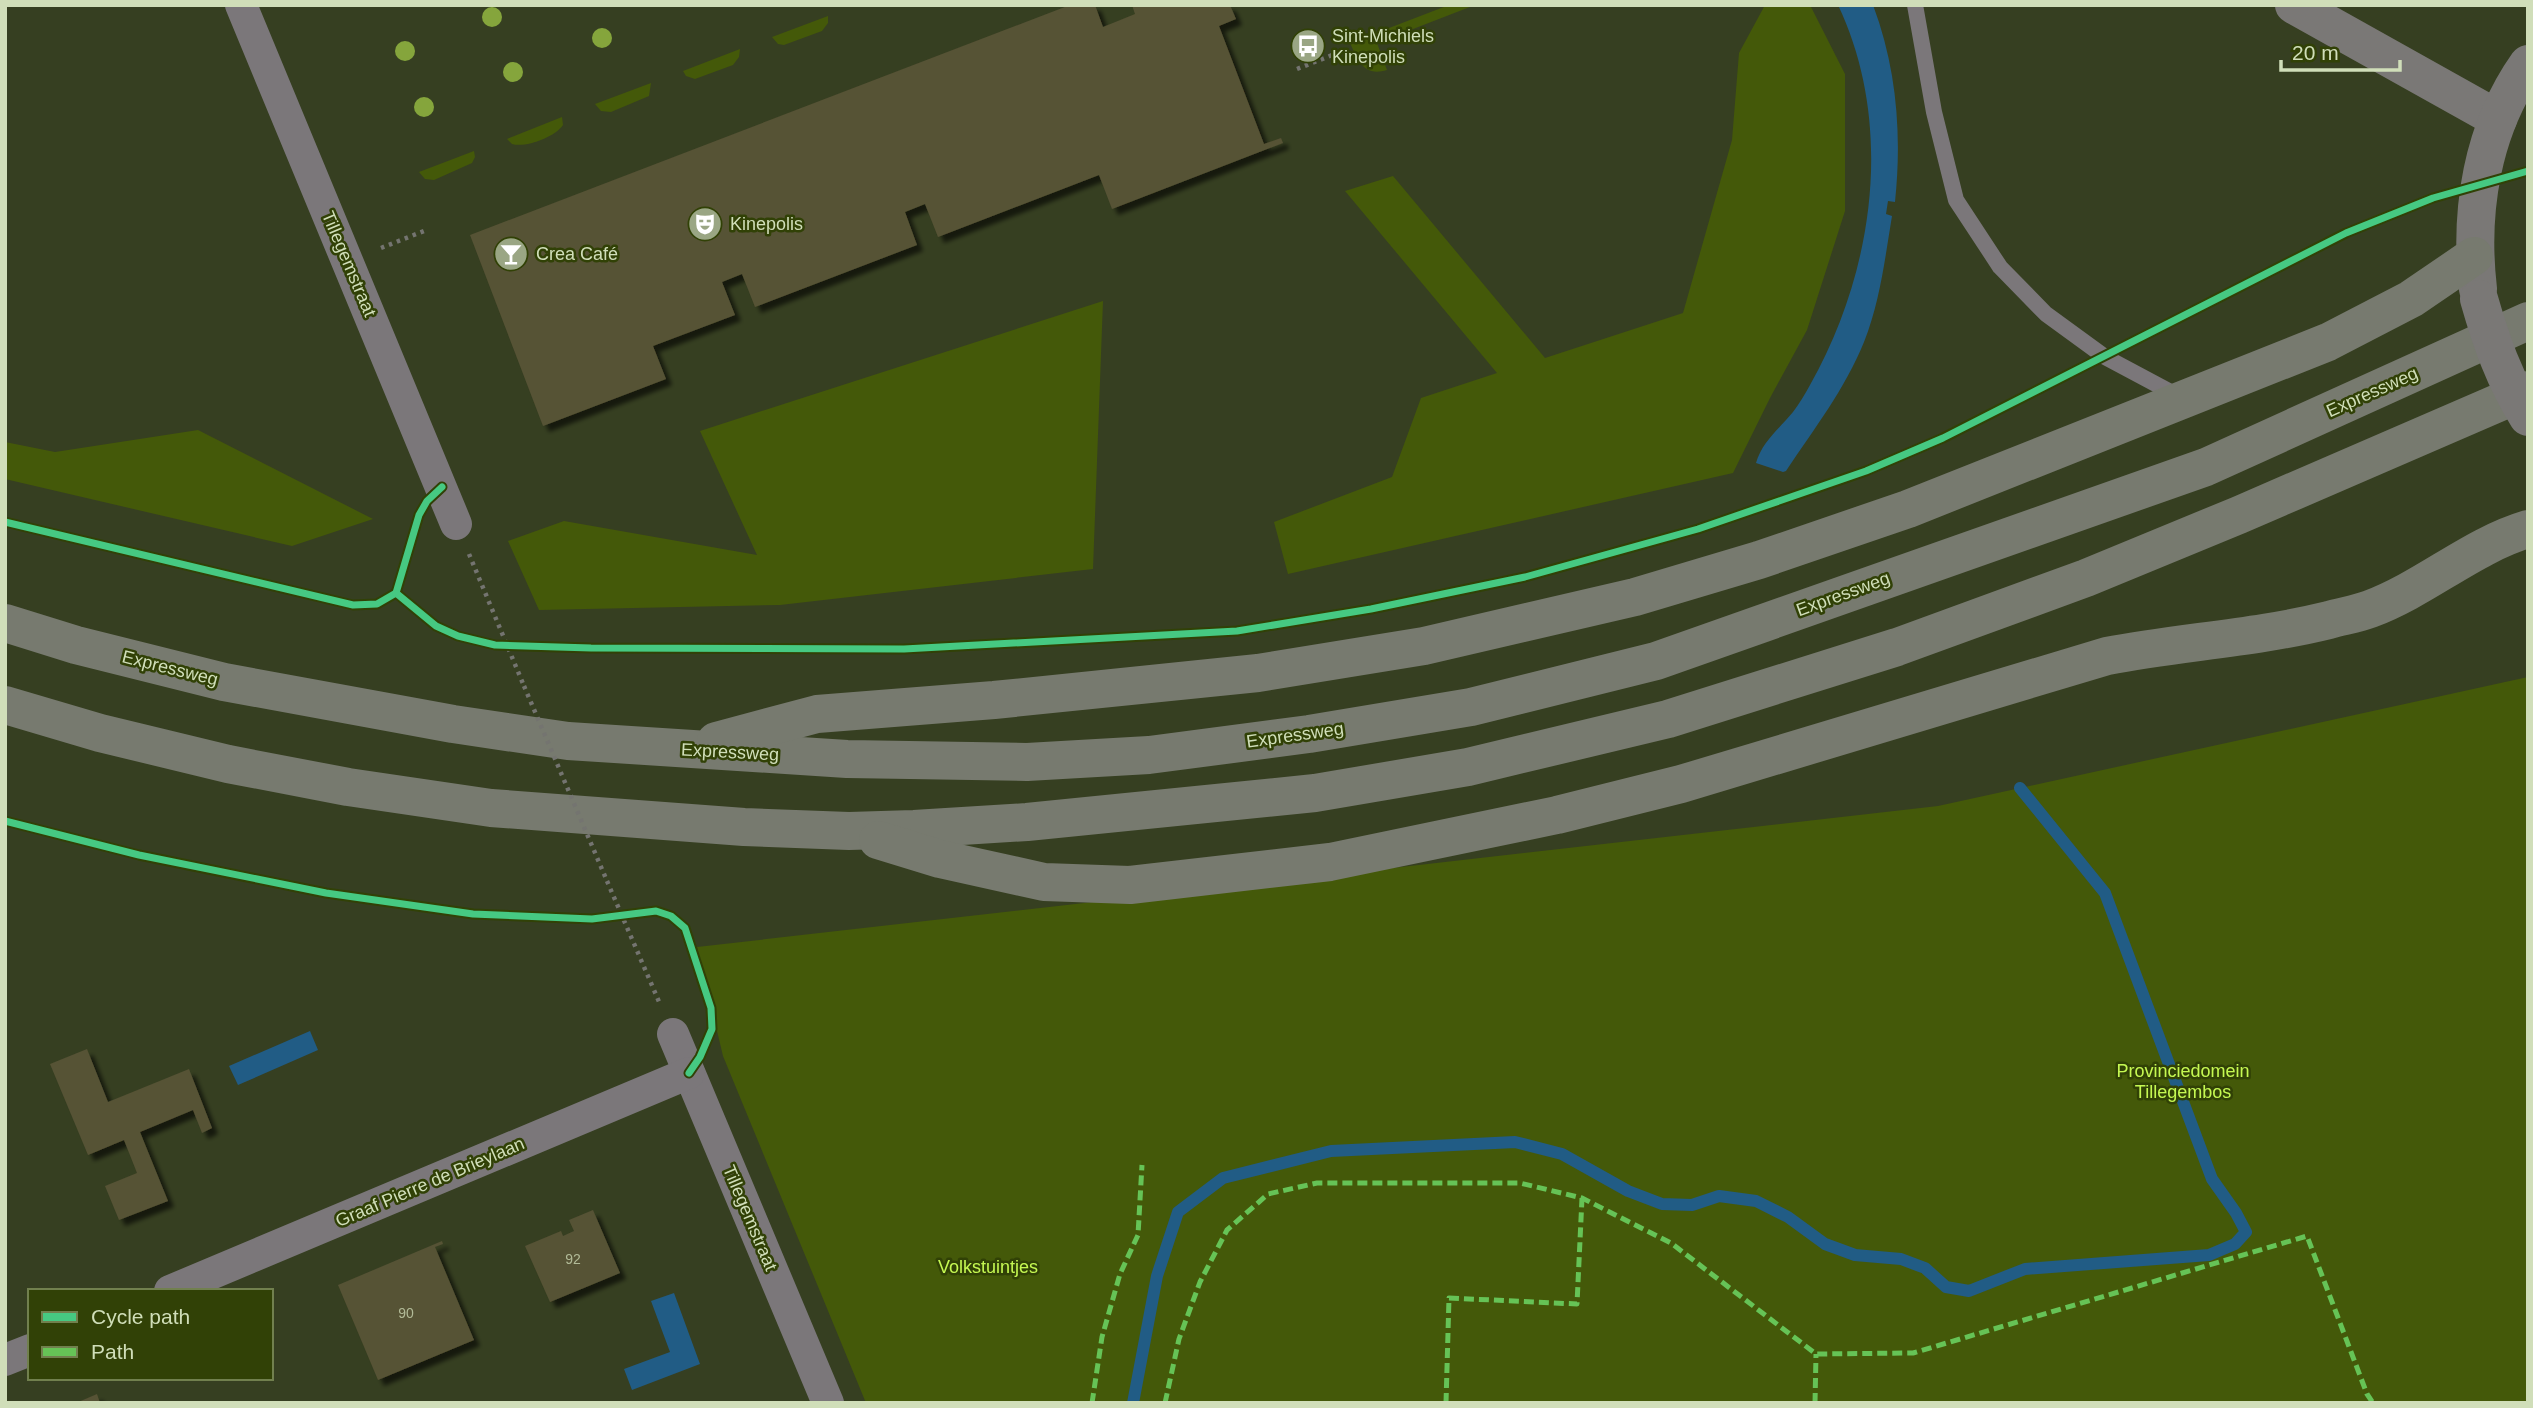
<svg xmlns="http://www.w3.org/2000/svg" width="2533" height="1408" font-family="Arial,sans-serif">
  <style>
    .green { fill: #445909 }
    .water { fill: #215c85 }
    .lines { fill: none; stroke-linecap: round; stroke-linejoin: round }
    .stream { stroke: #215c85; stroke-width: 12 }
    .building { fill: #565235; filter: url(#shadow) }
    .path { stroke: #747470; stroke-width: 4.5; stroke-dasharray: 3.5 5; stroke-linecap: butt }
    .lane { stroke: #7b777a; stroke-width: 16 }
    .street { stroke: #7b777a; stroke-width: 32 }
    .secondary { stroke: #7a7876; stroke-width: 38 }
    .highway { stroke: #777a6f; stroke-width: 38 }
    .path-bridge { stroke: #747470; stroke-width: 4.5; stroke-dasharray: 3.5 5; stroke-linecap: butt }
    .secondary-bridge { stroke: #7a7876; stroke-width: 38 }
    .quiet { stroke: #66c356; stroke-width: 5; stroke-dasharray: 10 5; stroke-linecap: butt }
    .cycleway-casing { stroke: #314106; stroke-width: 11 }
    .cycleway { stroke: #46c982; stroke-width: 7 }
    .tree { fill: #85a53c }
    .labels { text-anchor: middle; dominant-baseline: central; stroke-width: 5; stroke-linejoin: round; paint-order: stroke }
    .number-label { font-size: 14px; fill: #b2bb98 }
    .poi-label { font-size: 18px; fill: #d0deb9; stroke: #314106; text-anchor: start }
    .street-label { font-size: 18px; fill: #d0deb9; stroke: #314106 }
    .park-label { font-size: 18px; fill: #c5f852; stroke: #314106 }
  </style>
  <defs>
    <filter id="shadow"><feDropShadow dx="6" dy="6" stdDeviation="2" flood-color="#0009"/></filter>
  </defs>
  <rect width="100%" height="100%" fill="#363f21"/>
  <g class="green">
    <path d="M1449,5H1475L1377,43L1387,70C1364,77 1358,61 1350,43Z"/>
    <path d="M1765,5H1810L1845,74V211L1807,330L1770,398L1733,473L1288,574L1274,522L1392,477L1421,398L1497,373L1345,191L1393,176L1545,358L1683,313L1732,140L1739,53Z"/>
    <path d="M828,16V23L822,31L784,45L778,44L772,37Z"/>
    <path d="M740,49L739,57L733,65L695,79L686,76L683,71Z"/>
    <path d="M651,83L649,96L611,112L601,111L595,104Z"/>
    <path d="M562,117L563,125C555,137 526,148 512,144L507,139Z"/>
    <path d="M474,151L475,157L472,163L434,180L425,179L419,172Z"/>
    <path d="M1103,301L1093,569L780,605L539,610L508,541L564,521L757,555L700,431Z"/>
    <path d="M198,430L373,519L292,546L5,479V442L55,452Z"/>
    <path d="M2528,677V1403H866L723,1056L697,947L1938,806Z"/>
  </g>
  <g class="water">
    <path d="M1838,5H1873C1897,69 1902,135 1895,202L1888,201L1886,214L1892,216C1885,258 1880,302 1864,342C1845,389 1814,429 1786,471L1783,472L1756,463C1762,442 1779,429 1793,412C1799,404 1805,394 1810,385C1874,272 1895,125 1838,5Z"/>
    <path d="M310,1031L318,1050L238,1085L229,1066Z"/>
    <path d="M674,1293L700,1364L632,1390L624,1369L670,1352L651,1301Z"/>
  </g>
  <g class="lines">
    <path class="stream" d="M1133,1403L1157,1276L1178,1212L1223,1178L1331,1151L1515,1142L1562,1154L1628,1191L1662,1204L1692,1205L1719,1196L1756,1201L1788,1217L1825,1244L1855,1255L1901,1259L1925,1268L1946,1287L1969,1291L2025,1269L2209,1255L2235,1244L2246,1232L2236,1213L2212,1179L2105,893L2020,788"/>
  </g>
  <g class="building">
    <path d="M1070,5H1095L1103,27L1135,14L1132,5H1230L1236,19L1219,26L1264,144L1281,138L1283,143L1112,209L1099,175L938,237L925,204L905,212L917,245L755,307L742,274L722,282L735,315L653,346L666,379L543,426L470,235Z"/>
    <path d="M87,1049L108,1102L189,1069L212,1128L202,1133L193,1110L140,1132L168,1201L119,1220L105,1186L137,1173L124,1140L88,1155L50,1064Z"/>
    <path d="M593,1210L620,1273L550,1302L525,1246L561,1231L563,1236L574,1231L569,1220Z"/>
    <path d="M442,1241L443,1244L435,1247L474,1340L378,1380L338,1285Z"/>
    <path d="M97,1394L100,1403H76Z"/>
  </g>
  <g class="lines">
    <g class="path">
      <path d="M1297,69L1340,52"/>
      <path d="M381,248L424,231"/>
      <path d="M469,554L524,686"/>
      <path d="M607,881L660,1004"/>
    </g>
    <path class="lane" d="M1915,5L1934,112L1956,200L2000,267L2046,314L2105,357L2180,397"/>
    <g class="street">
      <path d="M241,5L456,524"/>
      <path d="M673,1034L828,1403"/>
      <path d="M170,1291L689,1073"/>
      <path d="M5,1360L30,1350"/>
    </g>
    <g class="secondary">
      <path d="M2294,5L2498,119"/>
      <path d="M2478,289C2469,211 2482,129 2528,64"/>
    </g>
    <g class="highway">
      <path d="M5,623L76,645L224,682L453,724L568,741L847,759L1027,762L1149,755L1309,734L1471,707L1656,661L2206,467L2528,321"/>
      <path d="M5,705L100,733L228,764L348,787L491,808L744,827L849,831L914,829L1027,822L1315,793L1468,767L1668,719L1897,647L2086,578L2239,515L2528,390"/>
      <path d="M716,741L817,714L994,700L1258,673L1424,646L1635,597L1759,560L1908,509L2328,342L2411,299L2474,256"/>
      <path d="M878,840L940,859L1044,882L1130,885L1330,862L1557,815L1681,784L2107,656C2180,642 2256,638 2329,620C2343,616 2357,614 2370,609C2426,588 2471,546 2528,529"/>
    </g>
    <path class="path-bridge" d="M524,686L607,881"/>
    <path class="secondary-bridge" d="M2479,299C2491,341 2504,379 2528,417"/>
    <g class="quiet">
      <path d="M1092,1403L1102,1337L1120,1274L1138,1235L1142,1165"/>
      <path d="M1165,1403L1179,1339L1200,1282L1227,1230L1268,1194L1317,1183H1520L1582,1198L1671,1243L1816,1354L1913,1353L2307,1236L2367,1394L2373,1403"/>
      <path d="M1446,1403L1449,1298L1577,1304L1582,1198"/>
      <path d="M1815,1403L1816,1354"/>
    </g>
    <g class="cycleway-casing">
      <g id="cycleway">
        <path d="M5,522L353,605L377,604L396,593L419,515L427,501L442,487"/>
        <path d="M396,593L436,626L458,636L495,645L591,648L904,649L1237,631L1371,609L1525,577L1698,529L1866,471L1943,438L2346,233L2433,198L2528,171"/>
        <path d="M5,821L139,855L326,893L473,914L592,919L656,911L671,916L685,928L711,1008L712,1029L700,1057L689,1073"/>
      </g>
    </g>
    <use href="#cycleway" class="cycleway"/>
  </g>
  <g class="tree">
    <circle cx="492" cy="17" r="10"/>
    <circle cx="602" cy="38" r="10"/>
    <circle cx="405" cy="51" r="10"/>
    <circle cx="513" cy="72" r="10"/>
    <circle cx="424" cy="107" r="10"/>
  </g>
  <defs>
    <g id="bus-disc" transform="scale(1.75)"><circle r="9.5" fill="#9aa684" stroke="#314106"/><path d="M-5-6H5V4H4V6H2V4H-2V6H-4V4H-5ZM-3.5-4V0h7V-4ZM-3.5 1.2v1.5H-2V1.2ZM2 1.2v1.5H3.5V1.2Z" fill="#fff"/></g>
    <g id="theatre-disc" transform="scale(1.75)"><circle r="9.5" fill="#9aa684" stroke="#314106"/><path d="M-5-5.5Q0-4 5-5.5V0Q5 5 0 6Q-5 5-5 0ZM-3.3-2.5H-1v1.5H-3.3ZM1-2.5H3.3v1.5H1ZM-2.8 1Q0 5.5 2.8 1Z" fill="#fff"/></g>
    <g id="bar-disc" transform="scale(1.75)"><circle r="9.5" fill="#9aa684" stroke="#314106"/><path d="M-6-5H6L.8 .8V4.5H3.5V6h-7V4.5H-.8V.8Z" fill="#fff"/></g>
  </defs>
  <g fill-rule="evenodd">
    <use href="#bus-disc" x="1308" y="46"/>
    <use href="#theatre-disc" x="705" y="224"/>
    <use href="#bar-disc" x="511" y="254"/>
  </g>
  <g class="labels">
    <g class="number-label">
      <text x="573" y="1259">92</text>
      <text x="406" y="1313">90</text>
    </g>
    <g class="poi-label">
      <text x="1332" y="36">Sint-Michiels<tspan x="1332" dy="21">Kinepolis</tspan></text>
      <text x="730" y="224">Kinepolis</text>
      <text x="536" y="254">Crea Café</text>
    </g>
    <g class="street-label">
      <text transform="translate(349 264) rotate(67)">Tillegemstraat</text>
      <text transform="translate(2372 392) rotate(-24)">Expressweg</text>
      <text transform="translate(1843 594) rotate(-20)">Expressweg</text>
      <text transform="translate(170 668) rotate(14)">Expressweg</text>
      <text transform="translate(1295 735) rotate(-8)">Expressweg</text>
      <text transform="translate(730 752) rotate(3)">Expressweg</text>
      <text transform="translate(430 1182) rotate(-23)">Graaf Pierre de Brieylaan</text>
      <text transform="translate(750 1218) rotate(67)">Tillegemstraat</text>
    </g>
    <g class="park-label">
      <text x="2183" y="1071">Provinciedomein<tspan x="2183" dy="21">Tillegembos</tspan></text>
      <text x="988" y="1267">Volkstuintjes</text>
    </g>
  </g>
  <rect width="2533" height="1408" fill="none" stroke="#d0deb9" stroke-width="14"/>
  <rect x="28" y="1289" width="245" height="91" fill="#314106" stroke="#71804e" stroke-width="2"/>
  <rect x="42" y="1312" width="35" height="10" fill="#46c982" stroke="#71804e" stroke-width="2"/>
  <text x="91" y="1324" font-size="21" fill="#d0deb9">Cycle path</text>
  <rect x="42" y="1347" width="35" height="10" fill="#66c356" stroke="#71804e" stroke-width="2"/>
  <text x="91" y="1359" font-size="21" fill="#d0deb9">Path</text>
  <path d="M2281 60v10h119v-10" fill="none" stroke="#d0deb9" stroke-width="3.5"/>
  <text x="2292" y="60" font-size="21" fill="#d0deb9" stroke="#314106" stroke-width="5" paint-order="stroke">20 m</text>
</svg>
